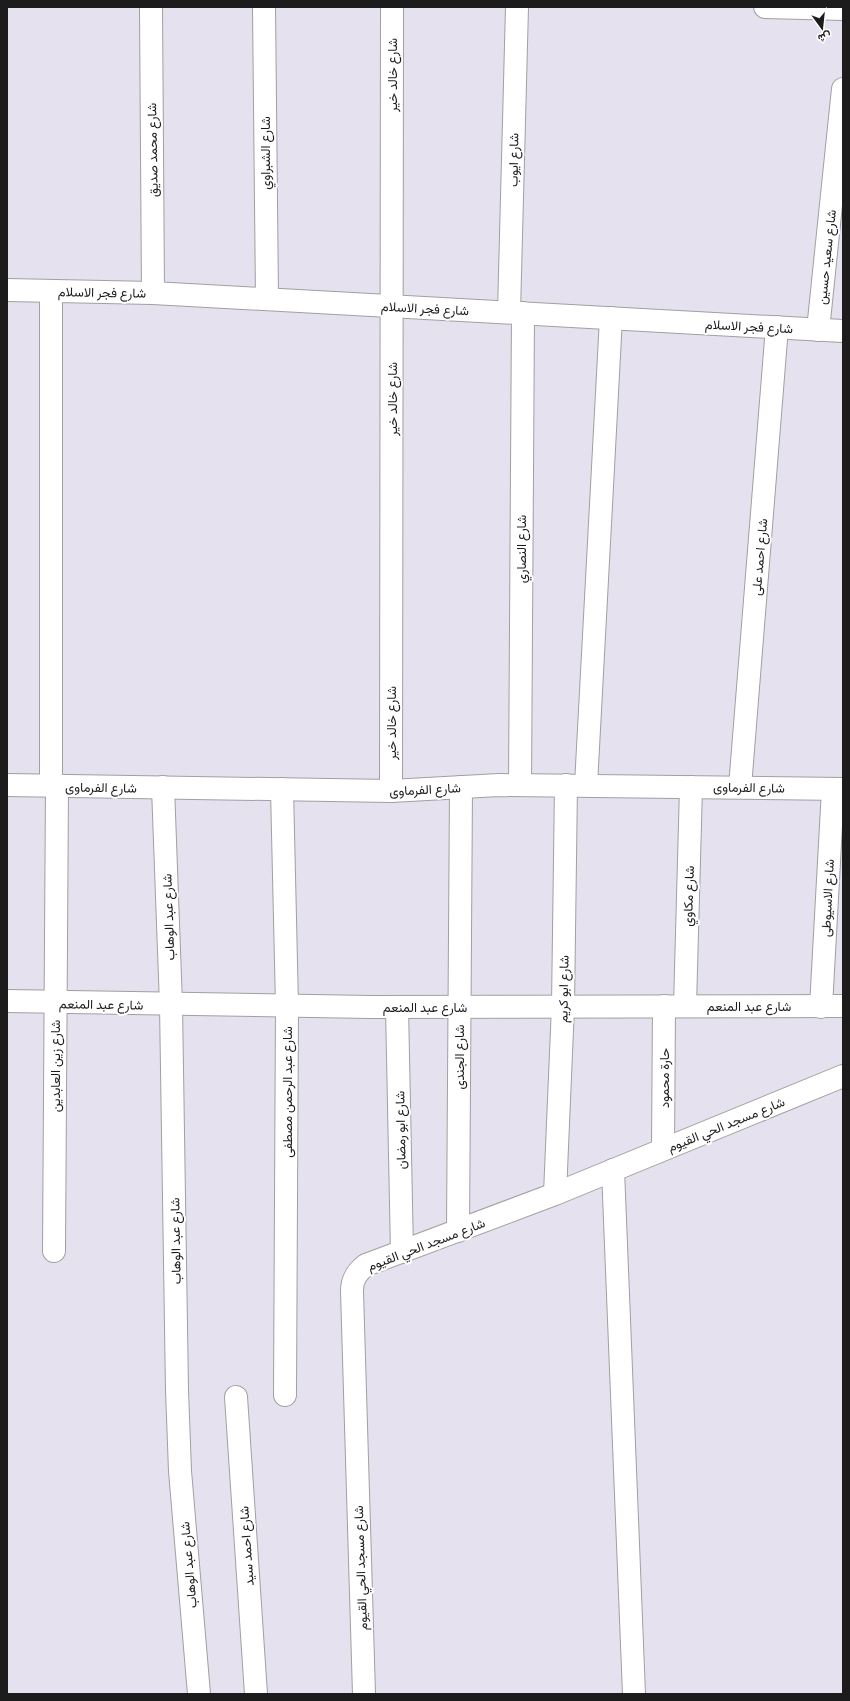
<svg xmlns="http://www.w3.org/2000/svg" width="850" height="1701" font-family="Ubuntu,Vazirmatn,sans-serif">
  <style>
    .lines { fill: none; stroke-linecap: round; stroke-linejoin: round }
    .minor-casing { stroke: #a0a0a0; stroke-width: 24 }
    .minor { stroke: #fff; stroke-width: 22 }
    .labels { text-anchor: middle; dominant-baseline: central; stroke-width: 4; stroke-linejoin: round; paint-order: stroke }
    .street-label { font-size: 13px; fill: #1c1c1c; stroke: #fff }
  </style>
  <rect width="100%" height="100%" fill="#e5e1ee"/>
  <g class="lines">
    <g class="minor-casing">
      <g id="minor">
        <path d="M151,7L153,293"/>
        <path d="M264,7L267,299"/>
        <path d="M765,7L843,9"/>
        <path d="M7,290L153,293L843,331"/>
        <path d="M509,312L517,7"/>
        <path d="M818,330L843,89"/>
        <path d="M7,785L391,791L499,785L843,789"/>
        <path d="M520,785L523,313"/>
        <path d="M586,785L611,318"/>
        <path d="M51,786V291"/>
        <path d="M163,787L171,1005L177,1390L180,1471L199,1694"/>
        <path d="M740,787L777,327"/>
        <path d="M282,789L287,1006L285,1395"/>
        <path d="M391,791L392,7"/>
        <path d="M7,1001L370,1007L843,1006"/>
        <path d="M685,1006L691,787"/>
        <path d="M397,1007L402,1252"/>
        <path d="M821,1007L833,789"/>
        <path d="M663,1149L664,1006"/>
        <path d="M613,1170L634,1694"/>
        <path d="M555,1194L563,1006L566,785"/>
        <path d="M458,1231L461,787"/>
        <path d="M54,1251L57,786"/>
        <path d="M236,1397L256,1694"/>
        <path d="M364,1694L352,1291C352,1279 357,1272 366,1265L555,1194L843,1076"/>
      </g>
    </g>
    <use href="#minor" class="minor"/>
  </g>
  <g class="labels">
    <g class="street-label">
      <text transform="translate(392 75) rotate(-90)">شارع خالد خير</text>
      <text transform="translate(152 150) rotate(-91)">شارع محمد صديق</text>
      <text transform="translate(265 153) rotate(-90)">شارع الشبراوي</text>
      <text transform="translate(513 160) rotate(-89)">شارع ايوب</text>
      <text transform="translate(826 257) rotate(-84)">شارع سعيد حسين</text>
      <text transform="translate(102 292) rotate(1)">شارع فجر الاسلام</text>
      <text transform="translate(425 308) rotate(3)">شارع فجر الاسلام</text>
      <text transform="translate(749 326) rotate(3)">شارع فجر الاسلام</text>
      <text transform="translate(392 399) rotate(-90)">شارع خالد خير</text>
      <text transform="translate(521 549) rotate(-90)">شارع النصاري</text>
      <text transform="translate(759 557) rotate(-85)">شارع احمد على</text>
      <text transform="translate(391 723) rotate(-90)">شارع خالد خير</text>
      <text transform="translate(101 787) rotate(1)">شارع الفرماوى</text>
      <text transform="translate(749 787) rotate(1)">شارع الفرماوى</text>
      <text transform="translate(425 789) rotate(-3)">شارع الفرماوى</text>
      <text transform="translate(688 896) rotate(-88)">شارع مكاوي</text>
      <text transform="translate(827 898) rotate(-87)">شارع الاسيوطى</text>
      <text transform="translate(168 917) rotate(-92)">شارع عبد الوهاب</text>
      <text transform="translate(563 989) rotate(-89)">شارع ابو كريم</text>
      <text transform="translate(101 1004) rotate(1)">شارع عبد المنعم</text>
      <text x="749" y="1006">شارع عبد المنعم</text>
      <text x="425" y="1007">شارع عبد المنعم</text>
      <text transform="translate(459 1057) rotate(-90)">شارع الجندى</text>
      <text transform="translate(55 1066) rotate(-90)">شارع زين العابدين</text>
      <text transform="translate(664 1078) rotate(-90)">حارة محمود</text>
      <text transform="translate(287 1092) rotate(-90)">شارع عبد الرحمن مصطفى</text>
      <text transform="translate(726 1124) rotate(-22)">شارع مسجد الحي القيوم</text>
      <text transform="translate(400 1130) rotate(-91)">شارع ابو رمضان</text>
      <text transform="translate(175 1241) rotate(-91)">شارع عبد الوهاب</text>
      <text transform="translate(426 1244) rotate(-21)">شارع مسجد الحي القيوم</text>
      <text transform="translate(246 1546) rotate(-94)">شارع احمد سيد</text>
      <text transform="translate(188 1565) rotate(-95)">شارع عبد الوهاب</text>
      <text transform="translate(360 1568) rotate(-92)">شارع مسجد الحي القيوم</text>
    </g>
  </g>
  <rect width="850" height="1701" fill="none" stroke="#1c1c1c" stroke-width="16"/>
  <g transform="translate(822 28) rotate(165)" stroke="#ffffff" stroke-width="3" paint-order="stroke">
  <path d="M0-3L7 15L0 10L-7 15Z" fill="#1c1c1c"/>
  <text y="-6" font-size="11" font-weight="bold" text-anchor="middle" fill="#1c1c1c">ش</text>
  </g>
</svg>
